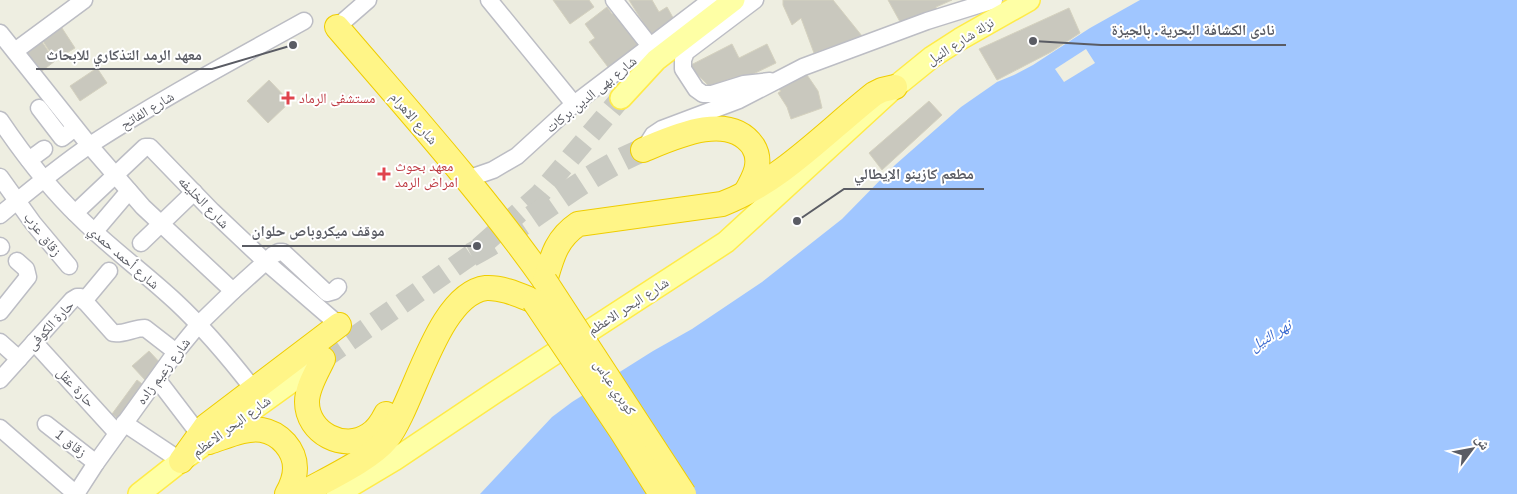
<svg xmlns="http://www.w3.org/2000/svg" width="1517" height="494" font-family="'PT Sans','Noto Naskh Arabic',sans-serif">
  <style>
    .water { fill: #a0c6ff }
    .pier { fill: #eeeee1 }
    .building { fill: #c9c8be; stroke: #d4d1bf }
    .lines { fill: none; stroke-linecap: round; stroke-linejoin: round }
    .major-tunnel { stroke: #c9cac2; stroke-width: 21; stroke-dasharray: 21 11; stroke-linecap: butt }
    .highway-tunnel { stroke: #c9cac2; stroke-width: 24; stroke-dasharray: 24 12; stroke-linecap: butt }
    .minor-casing { stroke: #bcbdc4; stroke-width: 19 }
    .major-casing { stroke: #ffeb49; stroke-width: 24 }
    .highway-casing { stroke: #efcd00; stroke-width: 26 }
    .minor { stroke: #fff; stroke-width: 16 }
    .major { stroke: #feffa5; stroke-width: 21 }
    .highway { stroke: #fff587; stroke-width: 24 }
    .highway-bridge-casing { stroke: #efcd00; stroke-width: 26; stroke-linecap: butt }
    .highway-bridge { stroke: #fff587; stroke-width: 24 }
    .health-dot { fill: #e0444e; stroke: #fff; stroke-width: 2 }
    .labels { text-anchor: middle; dominant-baseline: central; stroke-width: 4; stroke-linejoin: round; paint-order: stroke }
    .street-label { font-size: 14px; fill: #5a5c64; stroke: #fff }
    .health-label { font-size: 14px; fill: #be3a42; stroke: #fff; text-anchor: start }
    .water-label { font-size: 15px; font-style: italic; fill: #3667cf; stroke: #fff }
    .leader { fill: none; stroke: #5a5c64; stroke-width: 2 }
    .callout-dot { fill: #5a5c64; stroke: #fff; stroke-width: 2 }
    .callout-label { font-size: 15px; text-anchor: middle; font-weight: bold; fill: #5a5c64; stroke: #fff; stroke-width: 4; stroke-linejoin: round; paint-order: stroke }
  </style>
  <rect width="100%" height="100%" fill="#eeeee1"/>
  <path class="water" d="M1140,0H1517V494H480L552,417L572,402L653,351L692,329L762,282L842,219L895,165L961,107L997,82L1014,75L1033,65L1090,28Z"/>
  <path class="pier" d="M1086,49L1095,63L1064,82L1055,69Z"/>
  <g class="building">
    <path d="M553,0H589L594,7L570,24Z"/>
    <path d="M629,0H652L659,12L667,7L676,23L652,37Z"/>
    <path d="M783,0H833L862,36L814,53L801,18L792,25L783,5Z"/>
    <path d="M888,0H952L936,7L937,11L904,29Z"/>
    <path d="M607,7L612,14L619,12L645,46L611,71L589,42L595,38L585,24Z"/>
    <path d="M1069,8L1080,33L1051,52L997,80L979,49Z"/>
    <path d="M60,25L75,48L55,60L41,38Z"/>
    <path d="M40,39L55,61L38,74L22,51Z"/>
    <path d="M732,44L739,58L767,44L776,63L743,79L736,77L709,86L689,66Z"/>
    <path d="M97,68L107,83L80,101L70,86Z"/>
    <path d="M805,72L818,91L822,108L791,119L787,107L778,93L781,91L774,86Z"/>
    <path d="M269,80L290,102L268,123L247,101Z"/>
    <path d="M929,101L942,115L882,170L869,153Z"/>
    <path d="M149,351L163,366L146,381L132,366Z"/>
    <path d="M137,380L146,387L121,421L112,414Z"/>
  </g>
  <g class="lines">
    <path class="major-tunnel" d="M323,359L471,255L540,194L621,98"/>
    <path class="highway-tunnel" d="M471,255C531,224 580,176 643,150"/>
    <g class="minor-casing">
      <g id="minor">
        <path d="M489,0L574,104"/>
        <path d="M614,0L650,46"/>
        <path d="M755,0L686,52L683,60V69L696,89L703,94H712L744,84L770,81"/>
        <path d="M337,27L368,0"/>
        <path d="M0,33L90,146L143,207L233,291"/>
        <path d="M15,51L84,0"/>
        <path d="M39,108L62,138L75,128"/>
        <path d="M0,120C23,154 49,188 79,217C109,247 145,273 176,302C205,329 230,359 254,390"/>
        <path d="M646,146L653,135L662,129L739,100L803,67L927,21L994,0"/>
        <path d="M29,160L44,149"/>
        <path d="M0,177L33,223L69,266"/>
        <path d="M467,179L493,170L517,156L574,104L711,0"/>
        <path d="M75,213L145,147H150L212,211L266,262L339,325"/>
        <path d="M0,215C29,191 59,166 90,145C159,100 232,61 304,21"/>
        <path d="M95,231L129,191"/>
        <path d="M141,243L194,192"/>
        <path d="M0,246L1,247"/>
        <path d="M84,301L109,271"/>
        <path d="M0,312L28,277L26,269L17,261"/>
        <path d="M0,342L19,359"/>
        <path d="M34,342L117,433"/>
        <path d="M157,379L199,434"/>
        <path d="M0,380L72,300L77,297H81L113,333C123,335 134,328 145,328L176,352"/>
        <path d="M124,423L181,461"/>
        <path d="M46,424L96,463"/>
        <path d="M0,428L76,494"/>
        <path d="M76,494L96,463L176,352L199,324L233,291L273,255L279,252H283L327,293L334,291L338,287"/>
      </g>
    </g>
    <g class="major-casing">
      <g id="major">
        <path d="M621,98L656,60L734,0"/>
        <path d="M139,494L181,461L323,359"/>
        <path d="M337,494L394,460L494,393L726,242L895,87L932,57L960,39L1029,0"/>
      </g>
    </g>
    <g class="highway-casing">
      <g id="highway">
        <path d="M337,27C408,110 482,192 545,281"/>
        <path d="M643,150C674,137 729,111 753,146C763,162 754,178 746,192"/>
        <path d="M545,281C552,257 556,239 578,224L722,204C780,182 826,132 874,94L882,90L895,87"/>
        <path d="M323,359C317,372 307,387 307,402C307,433 344,452 369,435C377,430 382,422 386,414"/>
        <path d="M209,442C225,437 246,427 262,430C280,433 295,450 295,468C295,477 291,487 287,494"/>
        <path d="M181,461L206,426L339,325"/>
        <path d="M301,494C325,480 370,460 387,439C414,405 437,294 486,288C502,287 519,295 534,301"/>
      </g>
    </g>
    <use href="#minor" class="minor"/>
    <use href="#major" class="major"/>
    <use href="#highway" class="highway"/>
    <g class="highway-bridge-casing">
      <g id="highway-bridge">
        <path d="M545,281L684,494"/>
        <path d="M534,301L622,432L661,494"/>
      </g>
    </g>
    <use href="#highway-bridge" class="highway-bridge"/>
  </g>
  <g class="health-dot">
    <path d="M285.5 90.5h5v5h5v5h-5v5h-5v-5h-5v-5h5z"/>
    <path d="M381.5 166.5h5v5h5v5h-5v5h-5v-5h-5v-5h5z"/>
  </g>
  <g class="labels">
    <g class="street-label">
      <text transform="translate(960 41) rotate(-32)">نزلة شارع النيل</text>
      <text transform="translate(591 94) rotate(-39)">شارع بهى الدين بركات</text>
      <text transform="translate(147 110) rotate(-31)">شارع الفاتح</text>
      <text transform="translate(414 118) rotate(49)">شارع الاهرام</text>
      <text transform="translate(204 202) rotate(46)">شارع الخليفه</text>
      <text transform="translate(43 234) rotate(52)">زقاق عزب</text>
      <text transform="translate(124 257) rotate(41)">شارع أحمد حمدي</text>
      <text transform="translate(628 306) rotate(-33)">شارع البحر الاعظم</text>
      <text transform="translate(50 325) rotate(-47)">حارة الكوفى</text>
      <text transform="translate(163 371) rotate(-53)">شارع زعيم زاده</text>
      <text transform="translate(76 387) rotate(47)">حارة عقل</text>
      <text transform="translate(615 387) rotate(56)">كوبري عباس</text>
      <text transform="translate(231 426) rotate(-36)">شارع البحر الاعظم</text>
      <text transform="translate(71 443) rotate(38)">زقاق 1</text>
    </g>
    <g class="health-label">
      <text x="299" y="98">مستشفى الرماد</text>
      <text x="395" y="166">معهد بحوث<tspan x="395" dy="16">امراض الرمد</tspan></text>
    </g>
    <g class="water-label">
      <text transform="translate(1270 335) rotate(-31)">نهر النيل</text>
    </g>
  </g>
  <path class="leader" d="M1033 41L1101 45H1286M293 45L212 69H36M797 221L844 189H984M477 246L395 246H242"/>
  <g class="callout-dot">
    <circle cx="1033" cy="41" r="5"/>
    <circle cx="293" cy="45" r="5"/>
    <circle cx="797" cy="221" r="5"/>
    <circle cx="477" cy="246" r="5"/>
  </g>
  <g class="callout-label">
    <text x="1193" y="35">نادى الكشافة البحرية . بالجيزة</text>
    <text x="124" y="60">معهد الرمد التذكاري للابحاث</text>
    <text x="914" y="179">مطعم كازينو الإيطالي</text>
    <text x="318" y="236">موقف ميكروباص حلوان</text>
  </g>
  <g transform="translate(1472 449) rotate(58)" stroke="#ffffff" stroke-width="4" paint-order="stroke">
  <path d="M0-4L9 19L0 12L-9 19Z" fill="#5a5c64"/>
  <text y="-8" font-size="14" font-weight="bold" text-anchor="middle" fill="#5a5c64">ش</text>
  </g>
</svg>
